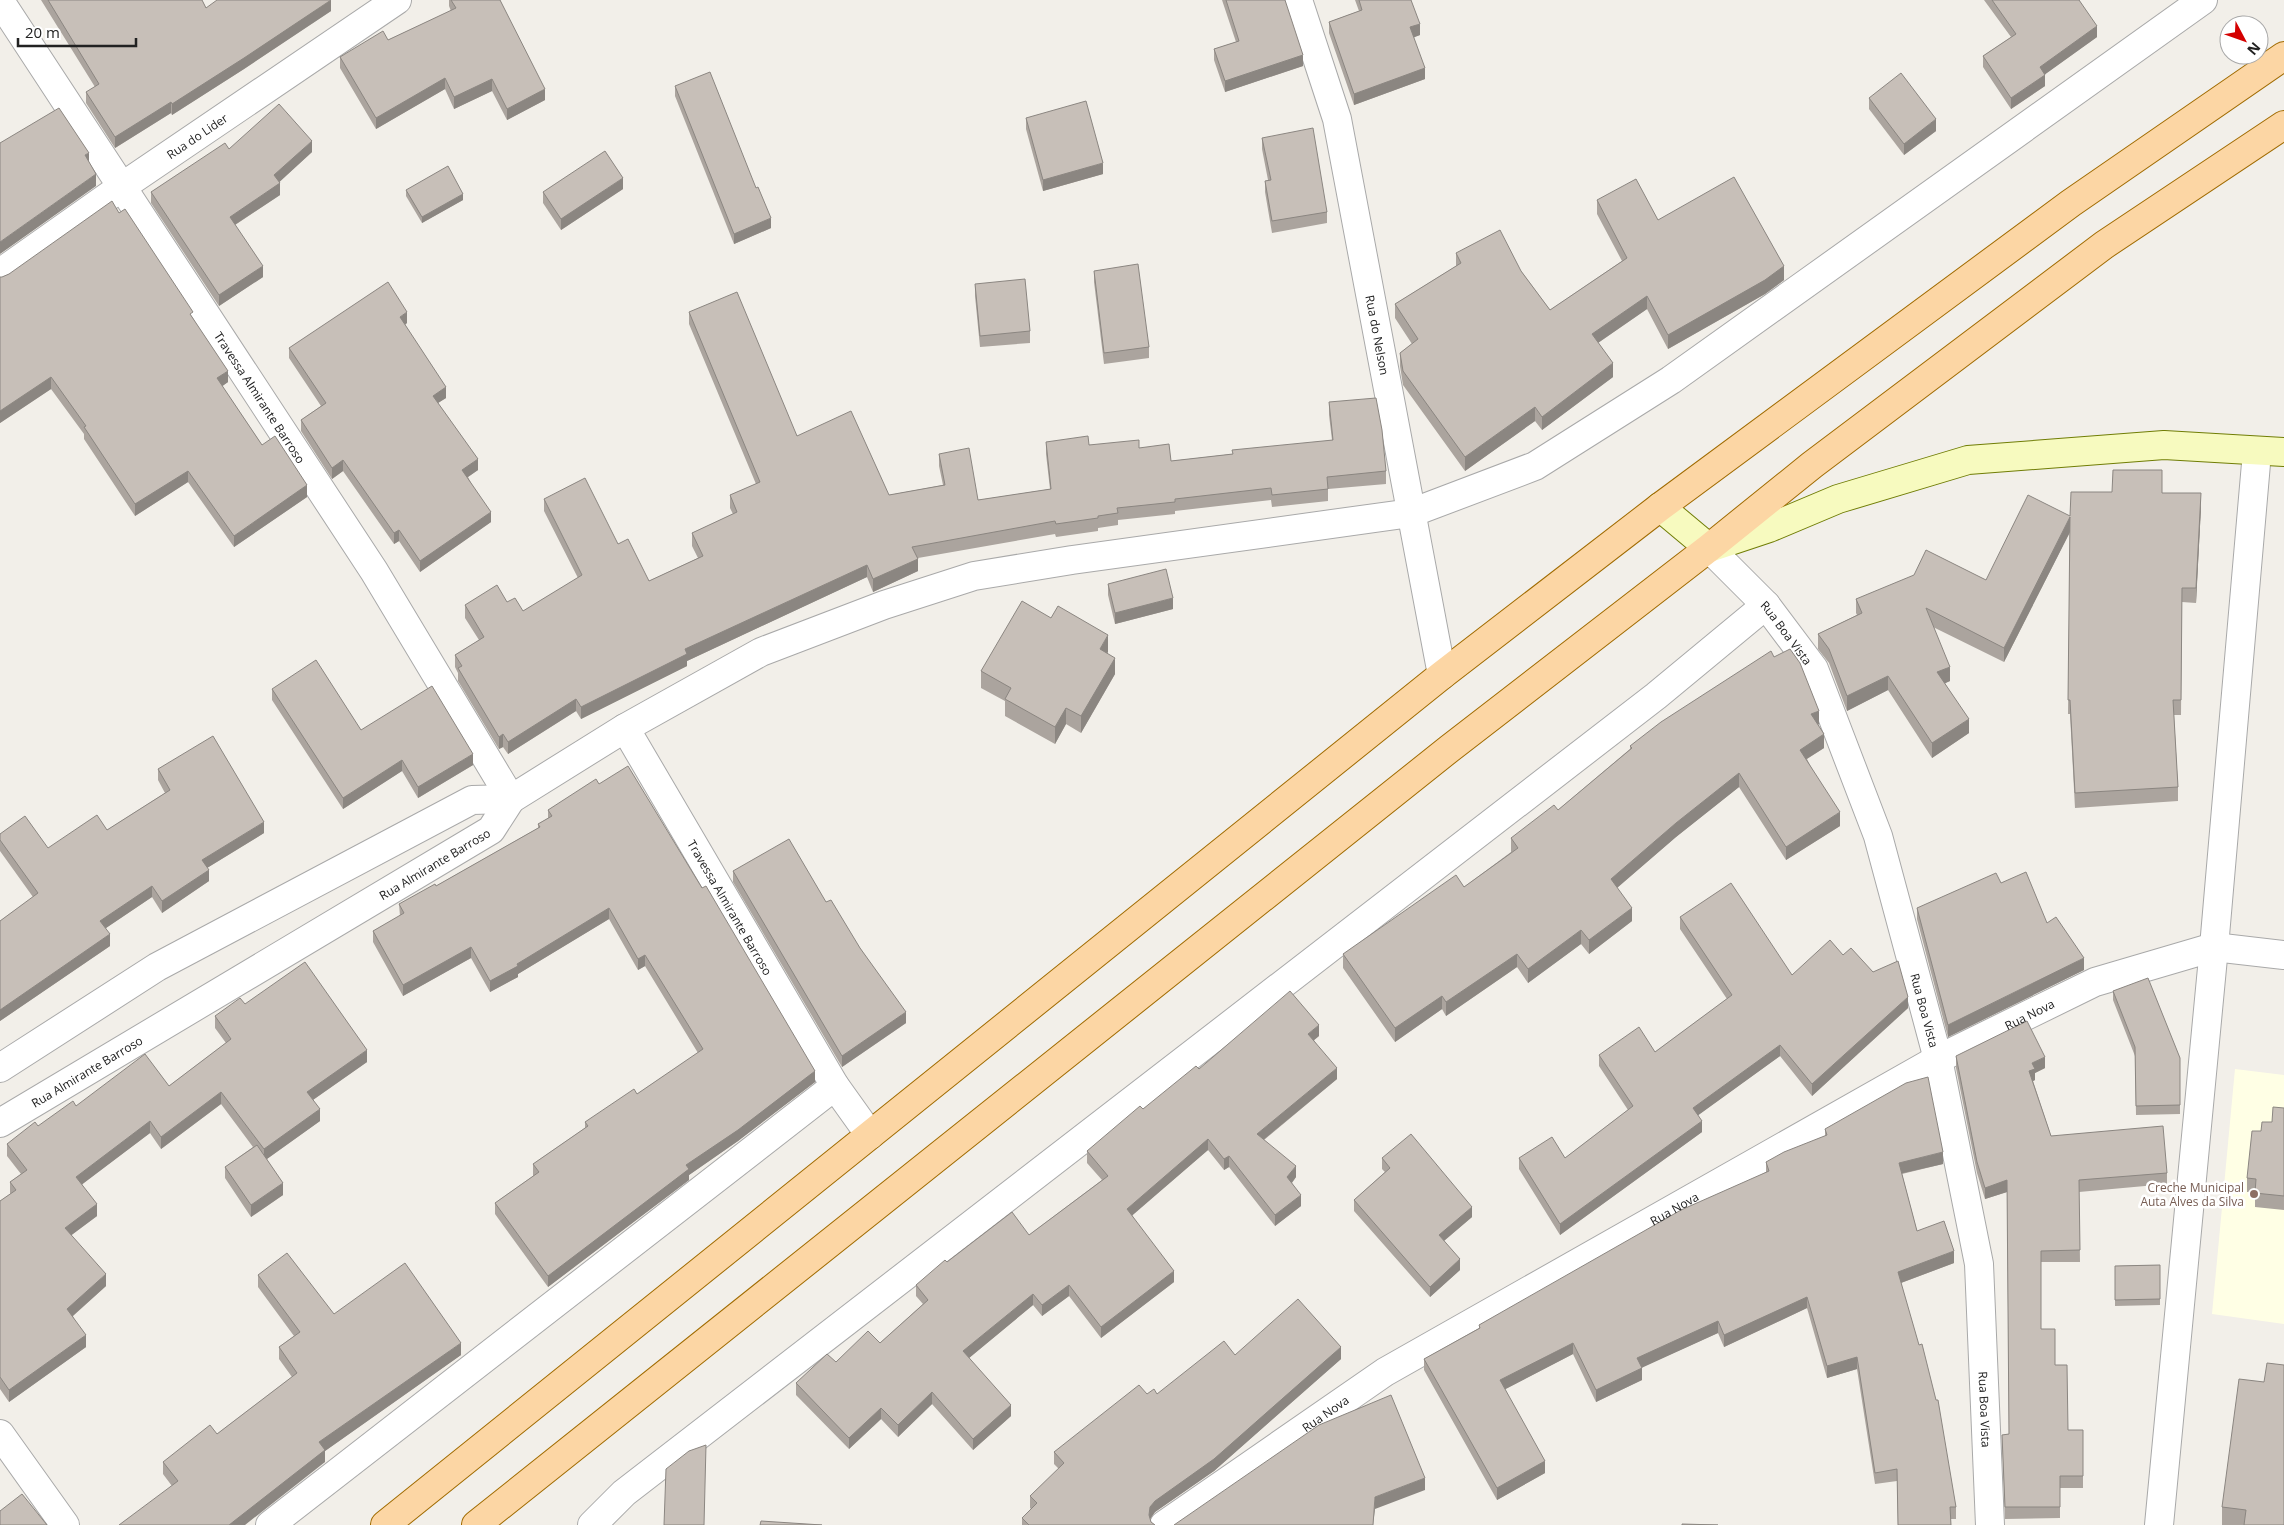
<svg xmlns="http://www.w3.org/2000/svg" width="2284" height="1525" font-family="'Open Sans',sans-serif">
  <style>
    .education { fill: #ffffe5 }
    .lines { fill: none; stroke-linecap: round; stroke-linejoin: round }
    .minor-casing { stroke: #a9a9a9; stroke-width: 30 }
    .secondary-casing { stroke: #707d05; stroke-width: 30 }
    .primary-casing { stroke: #a06b00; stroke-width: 30 }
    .minor { stroke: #fff; stroke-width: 28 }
    .secondary { stroke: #f7fabf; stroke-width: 28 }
    .primary { stroke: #fcd6a4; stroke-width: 28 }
    .wall { fill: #aba49e }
    .shaded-wall { fill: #8b8681 }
    .building { fill: #c7bfb8; stroke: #8b8681 }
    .education-dot { fill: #8d6e63; stroke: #fff; stroke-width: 2 }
    .labels { text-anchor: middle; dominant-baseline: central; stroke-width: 5; stroke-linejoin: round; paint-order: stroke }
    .street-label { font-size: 12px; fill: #222; stroke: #fff }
    .education-label { font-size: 12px; fill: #785e54; stroke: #fff; text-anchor: end }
  </style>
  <rect width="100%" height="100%" fill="#f2efe9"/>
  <path class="education" d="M2235,1069L2284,1075V1324L2212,1314Z"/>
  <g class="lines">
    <g class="minor-casing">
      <g id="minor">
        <path id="s1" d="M1298,0L1337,119L1442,675"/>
        <path id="s2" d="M0,1L374,571L511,799"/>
        <path id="s3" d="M0,273L123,186L397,0"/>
        <path id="s4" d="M1709,548L1766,605L1814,669L1878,836L1938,1059L1979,1264L1990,1525"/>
        <path id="s5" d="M625,728L835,1086L870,1135"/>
        <path d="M0,1068L157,967L472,800L511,799"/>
        <path id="s6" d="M0,1123L491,830L511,799L625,728L761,652L884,605L974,576L1072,560L1411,513L1535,466L1671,380L2203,0"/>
        <path d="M0,1434L65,1525"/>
        <path d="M270,1525L835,1086"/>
        <path d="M592,1525L624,1493L1656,696L1766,605"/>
        <path id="s7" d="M1164,1525L1385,1372L1938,1059L2095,982L2214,947L2284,955"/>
        <path d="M2159,1525L2214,947L2257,452"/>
      </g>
    </g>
    <g class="secondary-casing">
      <path id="secondary" d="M1660,507L1709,548L1769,528L1838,499L1968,460L2164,445L2284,452"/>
    </g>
    <g class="primary-casing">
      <g id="primary">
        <path d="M385,1525L1442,675L1660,507L2071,203L2284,56"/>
        <path d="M476,1525L1449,749L1709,548L1812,465L2104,245L2284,125"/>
      </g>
    </g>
    <use href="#minor" class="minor"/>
    <use href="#secondary" class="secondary"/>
    <use href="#primary" class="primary"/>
  </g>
  <g class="wall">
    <path d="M41,0H202L206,8L331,11L244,69L172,115L171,113L115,148L86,103V92L95,87Z"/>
    <path d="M449,0H500L545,100L507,120L492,91L454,109L445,89L376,129L340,68V57L388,40L451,11L449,6Z"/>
    <path d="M1222,0H1285L1303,66L1225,92L1214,60V49L1236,42Z"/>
    <path d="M1355,0H1411L1420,35L1413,37L1425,79L1354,105L1329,33V22L1359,11Z"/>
    <path d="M1984,0H2079L2097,37L2045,74V86L2011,109L1983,67V56L2011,37Z"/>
    <path d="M675,86L771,228L734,244L675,96Z"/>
    <path d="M1869,98L1936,131L1904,155L1869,109Z"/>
    <path d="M1026,118L1103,174L1043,191L1026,129Z"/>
    <path d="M1262,138L1327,212V223L1272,233L1265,192V181L1268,180L1262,149Z"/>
    <path d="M229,149L312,152L279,182L280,195L235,225L263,277L219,306L151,203V192Z"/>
    <path d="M623,189L561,230L543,203V192Z"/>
    <path d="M406,190L463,200L422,223L406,196Z"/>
    <path d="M1597,200L1658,220L1784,280L1765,294L1668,349L1647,309L1598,343L1613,377L1542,430L1535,421L1465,471L1403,385L1400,366V353L1412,344L1395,318V304L1456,266V253L1521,271L1550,310L1622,261L1597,214Z"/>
    <path d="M119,213L193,318L228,382L222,386L262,445L307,497L234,547L188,482L135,516L84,439V434L51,389L0,423V277H2L9,274Z"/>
    <path d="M1094,271L1149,347V358L1104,364L1094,282Z"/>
    <path d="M975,284L1030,331V343L980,347L975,296Z"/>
    <path d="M689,312L797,436L889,495L943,485L939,466V454L978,500L1050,489L1046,454V442L1139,448L1171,461L1232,454L1332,440L1329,415V402L1386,471V484L1328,489V501L1272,507L1271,500L1175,511V514L1118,520V525L1098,528V531L1056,537L1055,534L918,558V571L873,592L867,577L687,661V666L581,719L576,711L508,754L503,747L499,749L458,681V673L455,667V655L479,640L465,618V605L507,602L523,611L578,578L544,511V499L618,544L649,581L698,558L692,546V533L733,514L730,508V495L756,484L689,324Z"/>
    <path d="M407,323L405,325L446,398L438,403L478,470L468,477L491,522L420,572L399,541L394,544L343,471L332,479L301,431V420L321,406L289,358V348Z"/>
    <path d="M2162,493L2201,507L2196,603L2182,602L2181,715H2174L2178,787V801L2075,808L2070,714H2068L2070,532L2004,662L1933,627L1950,681L1945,683L1969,733L1932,758L1888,690L1847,711L1829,663L1818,649V634L1857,615L1856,613V599L1986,580L2070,516Z"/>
    <path d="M1108,584L1173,609L1115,624L1108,595Z"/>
    <path d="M1108,652L1107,653L1115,674L1081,733L1066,724L1055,744L1005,716V701L981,688V671Z"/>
    <path d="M272,689L361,730L473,765L418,798L402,771L343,809L272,700Z"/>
    <path d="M1819,724L1818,725L1824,748L1807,759L1840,826L1786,860L1739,787L1676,837L1617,888L1632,921L1589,954L1581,944L1528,983L1517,967L1446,1016L1442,1009L1395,1042L1343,968V954L1464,887L1511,852V838L1558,810L1630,749V746Z"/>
    <path d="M158,769L264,833L207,868L209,881L162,913L152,897L106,928L110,946L0,1021V921L33,897L0,851V834L48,848L107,830L165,793L158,780Z"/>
    <path d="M599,784L815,1082L738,1141L689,1175V1180L548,1287L495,1214V1203L533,1176V1164L585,1128V1122L637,1094L698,1053L645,966L638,970L609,919L518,974V977L490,992L471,958L403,996L373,942V931L400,916L399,904L436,886L538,828V824L548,818V810Z"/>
    <path d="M733,871L826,902L860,948L906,1023L842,1067L733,882Z"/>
    <path d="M2001,883L2047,923L2084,970L1948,1037L1917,919V908Z"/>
    <path d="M1680,917L1792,975L1843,955L1873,972L1908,1008L1812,1096L1780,1056L1698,1115L1702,1132L1560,1235L1519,1169V1158H1565L1628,1110L1599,1066V1055L1655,1052L1727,999L1680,929Z"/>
    <path d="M2113,991L2180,1058V1114L2136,1115L2135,1056L2113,1000Z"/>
    <path d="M245,1004L367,1062L313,1100L320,1121L267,1159L283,1195L251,1217L225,1178V1167L253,1147L221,1104L161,1149L150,1133L82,1184L97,1216L71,1235L106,1286L73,1316L86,1347L9,1402L0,1389V1201L10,1194V1182L21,1174L7,1156V1144L76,1106L169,1086L226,1043L215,1028V1016Z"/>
    <path d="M1319,1036L1314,1040L1337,1079L1264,1140L1296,1177L1292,1183L1301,1206L1275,1226L1229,1167L1224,1170L1208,1150L1132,1215L1174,1282L1101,1338L1069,1296L1042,1316L1033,1305L969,1358L1011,1416L973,1450L932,1404L898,1437L881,1419L849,1449L796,1395V1383L836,1362L880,1343L923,1304L916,1296V1285L947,1262L1029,1235L1102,1180L1087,1163V1151L1143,1109L1199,1069Z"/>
    <path d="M1956,1056L2045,1068L2035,1073V1080L2033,1081L2051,1136L2167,1173V1184L2079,1192L2080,1262H2041V1329L2055,1365L2068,1430H2083V1488H2060V1518L2005,1519L2002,1435L2009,1434L2007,1192L1985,1199L1977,1173L1956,1068Z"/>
    <path d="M2284,1108V1210L2255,1207V1192H2247V1178L2261,1131L2272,1122Z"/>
    <path d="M1825,1129L1943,1164L1902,1174L1917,1231L1954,1263L1901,1283L1956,1507V1519H1951V1525H1898L1897,1481L1875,1484L1857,1369L1827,1378L1807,1308L1724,1347L1718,1333L1642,1367V1380L1596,1402L1573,1354L1505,1389L1545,1473L1497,1500L1424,1370V1359L1479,1328V1325L1766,1172V1162L1825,1136Z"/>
    <path d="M1382,1158L1472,1217L1444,1241L1460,1270L1430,1297L1354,1211V1200L1385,1172L1382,1169Z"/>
    <path d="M2160,1265V1305L2115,1306V1266Z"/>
    <path d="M258,1275L334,1314L461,1355L325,1451V1462L172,1486L163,1474V1462L217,1434L292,1377L279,1359V1347L294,1336L258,1287Z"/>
    <path d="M1235,1355L1341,1359L1214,1471L1155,1512L1150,1519L1151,1522L1155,1525H1022V1518L1031,1509L1030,1508V1496L1059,1469L1054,1464V1452L1147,1394H1157Z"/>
    <path d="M2264,1382L2284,1525H2222V1507Z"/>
  </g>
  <g class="shaded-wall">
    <path d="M331,0V11L244,69L172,115V104Z"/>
    <path d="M1420,24V35L1410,39V27Z"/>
    <path d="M2097,26V37L2040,78V67Z"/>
    <path d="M1303,55V66L1225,92V81Z"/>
    <path d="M1425,68V79L1354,105V94Z"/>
    <path d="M2045,75V86L2011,109V98Z"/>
    <path d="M445,78V89L376,129V118Z"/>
    <path d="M492,79V91L454,109V97Z"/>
    <path d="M545,89V100L507,120V109Z"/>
    <path d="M171,102V113L115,148V137Z"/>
    <path d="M1936,119V131L1904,155V144Z"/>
    <path d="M312,141V152L274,187V175Z"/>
    <path d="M89,153V164L85,155Z"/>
    <path d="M1103,163V174L1043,191V180Z"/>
    <path d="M96,174V186L0,254V242Z"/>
    <path d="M623,178V189L561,230V219Z"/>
    <path d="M280,183V195L230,228V217Z"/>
    <path d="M463,194V200L422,223V217Z"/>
    <path d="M771,218V228L734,244V234Z"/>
    <path d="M263,266V277L219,306V295Z"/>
    <path d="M1784,266V280L1765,294L1668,349V335Z"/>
    <path d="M1647,296V309L1592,347V334Z"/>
    <path d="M407,312V323L400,328V317Z"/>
    <path d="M1613,363V377L1542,430V417Z"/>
    <path d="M228,371V382L217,390V378Z"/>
    <path d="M51,377V389L0,423V411Z"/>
    <path d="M446,387V398L433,406V396Z"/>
    <path d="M1535,407V421L1465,471V457Z"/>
    <path d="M478,459V470L462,481V470Z"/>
    <path d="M343,460V471L332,479V468Z"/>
    <path d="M188,471V482L135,516V504Z"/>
    <path d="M307,485V497L234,547V536Z"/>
    <path d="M2201,493V507L2196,603V588Z"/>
    <path d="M491,512V522L420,572V561Z"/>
    <path d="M2070,517V532L2004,662V648Z"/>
    <path d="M399,530V541L394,544V533Z"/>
    <path d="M918,559V571L873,592V579Z"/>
    <path d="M867,565V577L687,661V666L581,719V707L685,649Z"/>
    <path d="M1173,598V609L1115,624V613Z"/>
    <path d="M1108,635V652L1100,666V649Z"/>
    <path d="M1115,658V674L1081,733V716Z"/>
    <path d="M1950,667V681L1937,687V672Z"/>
    <path d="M1888,676V690L1847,711V696Z"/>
    <path d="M576,699V711L508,754V742Z"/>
    <path d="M1066,708V724L1055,744V727Z"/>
    <path d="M1819,711V724L1811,728V714Z"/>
    <path d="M1969,719V733L1932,758V743Z"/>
    <path d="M503,734V747L499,749V737Z"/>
    <path d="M1824,734V748L1800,763V750Z"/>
    <path d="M473,754V765L418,798V787Z"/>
    <path d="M402,760V771L343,809V798Z"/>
    <path d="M1739,773V787L1676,837L1611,893V879L1676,823Z"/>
    <path d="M1840,812V826L1786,860V847Z"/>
    <path d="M264,822V833L202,871V860Z"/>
    <path d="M209,870V881L162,913V901Z"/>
    <path d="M152,886V897L100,932V921Z"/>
    <path d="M609,908V919L518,974V977L490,992V981L517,964Z"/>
    <path d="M1632,908V921L1589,954V940Z"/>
    <path d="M1581,930V944L1528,983V969Z"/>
    <path d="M110,934V946L0,1021V1010Z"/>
    <path d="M471,947V958L403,996V985Z"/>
    <path d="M1517,954V967L1446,1016V1002Z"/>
    <path d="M645,955V966L638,970V959Z"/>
    <path d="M2084,958V970L1948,1037V1025Z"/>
    <path d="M1442,996V1009L1395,1042V1028Z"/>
    <path d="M1908,997V1008L1812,1096V1084Z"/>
    <path d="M906,1012V1023L842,1067V1056Z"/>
    <path d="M1319,1025V1036L1308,1045V1034Z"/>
    <path d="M1780,1045V1056L1693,1119V1108Z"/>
    <path d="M367,1050V1062L307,1104V1092Z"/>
    <path d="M2045,1057V1068L2035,1073V1080L2029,1083V1071L2032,1063Z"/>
    <path d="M1337,1068V1079L1257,1145V1134Z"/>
    <path d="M815,1071V1082L738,1141L689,1175V1180L548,1287V1276L686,1165Z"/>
    <path d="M221,1092V1104L161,1149V1137Z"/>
    <path d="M320,1109V1121L264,1161V1149Z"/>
    <path d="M150,1121V1133L76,1189V1177Z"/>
    <path d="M1702,1121V1132L1560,1235V1224Z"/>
    <path d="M1208,1139V1150L1127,1220V1209Z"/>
    <path d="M1943,1152V1164L1899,1174V1163Z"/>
    <path d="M1229,1156V1167L1224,1170V1159Z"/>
    <path d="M1296,1166V1177L1287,1189V1177Z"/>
    <path d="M2007,1180V1192L1985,1199V1188Z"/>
    <path d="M283,1183V1195L251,1217V1205Z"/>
    <path d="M1301,1195V1206L1275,1226V1215Z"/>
    <path d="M97,1204V1216L65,1240V1228Z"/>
    <path d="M1472,1207V1217L1439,1245V1235Z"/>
    <path d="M1954,1251V1263L1898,1284V1272Z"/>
    <path d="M1460,1259V1270L1430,1297V1287Z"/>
    <path d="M1174,1271V1282L1101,1338V1327Z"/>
    <path d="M106,1274V1286L67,1321V1309Z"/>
    <path d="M1069,1285V1296L1042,1316V1305Z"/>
    <path d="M1033,1294V1305L963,1363V1351Z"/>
    <path d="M1807,1297V1308L1724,1347V1335Z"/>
    <path d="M1718,1321V1333L1637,1370V1358Z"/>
    <path d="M86,1335V1347L9,1402V1390Z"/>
    <path d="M461,1343V1355L325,1451V1462L245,1525H229L319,1442Z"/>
    <path d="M1573,1343V1354L1500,1392V1380Z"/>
    <path d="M1341,1347V1359L1214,1471L1155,1512L1150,1519L1149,1515L1150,1507L1155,1501Z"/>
    <path d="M1857,1357V1369L1827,1378V1366Z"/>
    <path d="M1642,1368V1380L1596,1402V1390Z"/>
    <path d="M932,1392V1404L898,1437V1425Z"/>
    <path d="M1011,1405V1416L973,1450V1439Z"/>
    <path d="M881,1408V1419L849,1449V1438Z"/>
    <path d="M1545,1461V1473L1497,1500V1488Z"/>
    <path d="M1425,1478V1490L1375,1509L1373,1525L1375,1497Z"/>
  </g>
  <g class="building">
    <path d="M48,0H202L206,8L217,0H331L244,58L172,104L171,102L115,137L86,92L99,84Z"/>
    <path d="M451,0H500L545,89L507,109L492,79L454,97L445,78L376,118L340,57L383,31L388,40L456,8Z"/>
    <path d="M1226,0H1285L1303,55L1225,81L1214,49L1239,41Z"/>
    <path d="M1359,0H1411L1420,24L1410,27L1425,68L1354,94L1329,22L1362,10Z"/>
    <path d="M1992,0H2079L2097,26L2040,67L2045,75L2011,98L1983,56L2016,34Z"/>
    <path d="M710,72L756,188L758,187L771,218L734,234L675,86Z"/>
    <path d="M1901,73L1936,119L1904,144L1869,98Z"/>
    <path d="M1086,101L1103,163L1043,180L1026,118Z"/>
    <path d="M279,104L312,141L274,175L280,183L230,217L263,266L219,295L151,192L225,143L229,149Z"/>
    <path d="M59,108L89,153L85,155L96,174L0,242V143Z"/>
    <path d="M1313,128L1327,212L1272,221L1265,181L1271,180L1262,138Z"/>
    <path d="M605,151L623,178L561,219L543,192Z"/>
    <path d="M448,166L463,194L422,217L406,190Z"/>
    <path d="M1734,177L1784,266L1765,280L1668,335L1647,296L1592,334L1613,363L1542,417L1535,407L1465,457L1403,371L1400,353L1418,339L1395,304L1461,263L1456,253L1500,230L1521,271L1550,310L1627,258L1597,200L1636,179L1658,220Z"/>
    <path d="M112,201L119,213L125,209L193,312L190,314L228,371L217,378L262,445L275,436L307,485L234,536L188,471L135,504L84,427L86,426L51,377L0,411V277H2L9,274Z"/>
    <path d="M1138,264L1149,347L1104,353L1094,271Z"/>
    <path d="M1025,279L1030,331L980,336L975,284Z"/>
    <path d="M388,282L407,312L400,317L446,387L433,396L478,459L462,470L491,512L420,561L399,530L394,533L343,460L332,468L301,420L326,403L289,348Z"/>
    <path d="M737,292L797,436L851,411L889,495L945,485L939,454L969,448L978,500L1051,489L1046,442L1088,436L1089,445L1139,440V448L1169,444L1171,461L1233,454L1232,450L1333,440L1329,402L1376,398L1382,430L1386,471L1327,477L1328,489L1272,495L1271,488L1175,499V502L1117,508L1118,513L1098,516V518L1056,524L1055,521L912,547L918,559L873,579L867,565L685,649L687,654L581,707L576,699L508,742L503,734L499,737L458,668L462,666L455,655L484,637L465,605L497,585L507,602L515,598L523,611L582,575L544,499L585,478L618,544L628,539L649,581L703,556L692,533L737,512L730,495L760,482L689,312Z"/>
    <path d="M2113,470H2162V493H2201L2196,588H2182L2181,700H2173L2178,787L2075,793L2070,700H2068L2070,517L2004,648L1926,608L1950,667L1937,672L1969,719L1932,743L1888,676L1847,696L1829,649L1818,634L1862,613L1856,599L1914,575L1926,550L1986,580L2028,495L2070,516L2071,492H2112Z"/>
    <path d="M1166,569L1173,598L1115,613L1108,584Z"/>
    <path d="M1022,601L1051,618L1058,606L1108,635L1100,649L1115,658L1081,716L1066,708L1055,727L1005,699L1011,688L981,671Z"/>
    <path d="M1790,649L1800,663L1819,711L1811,714L1824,734L1800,750L1840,812L1786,847L1739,773L1676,823L1611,879L1632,908L1589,940L1581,930L1528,969L1517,954L1446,1002L1442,996L1395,1028L1343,954L1456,875L1464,887L1518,848L1511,838L1554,805L1558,810L1632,748L1630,746L1661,722L1771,651L1774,657Z"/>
    <path d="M316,660L361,730L432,686L473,754L418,787L402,760L343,798L272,689Z"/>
    <path d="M213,736L264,822L202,860L209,870L162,901L152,886L100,921L110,934L0,1010V921L38,893L0,840V834L25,816L48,848L97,815L107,830L170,790L158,769Z"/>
    <path d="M628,766L702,888L706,886L815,1071L738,1130L686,1165L689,1169L548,1276L495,1203L539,1172L533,1164L588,1126L585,1122L634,1089L637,1094L703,1049L645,955L638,959L609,908L517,964L518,966L490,981L471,947L403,985L373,931L404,913L399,904L435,884L436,886L540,827L538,824L552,816L548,810L596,779L599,784Z"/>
    <path d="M789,839L826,902L831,900L860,948L906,1012L842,1056L733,871Z"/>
    <path d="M2026,872L2047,923L2056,917L2084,958L1948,1025L1917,908L1996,873L2001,883Z"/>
    <path d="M1731,883L1792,975L1830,940L1843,955L1851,948L1873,972L1898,961L1908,997L1812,1084L1780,1045L1693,1108L1702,1121L1560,1224L1519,1158L1552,1137L1565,1158L1633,1106L1599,1055L1639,1027L1655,1052L1732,995L1680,917Z"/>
    <path d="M305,962L367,1050L307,1092L320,1109L264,1149L221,1092L161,1137L150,1121L76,1177L97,1204L65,1228L106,1274L67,1309L86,1335L9,1390L0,1377V1201L16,1190L10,1182L27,1170L7,1144L35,1122L38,1126L73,1101L76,1106L145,1054L169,1086L231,1039L215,1016L240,998L245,1004Z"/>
    <path d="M2148,978L2180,1058V1105L2136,1106L2135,1047L2113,991Z"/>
    <path d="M1290,991L1319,1025L1308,1034L1337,1068L1257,1134L1296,1166L1287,1177L1301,1195L1275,1215L1229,1156L1224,1159L1208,1139L1127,1209L1174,1271L1101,1327L1069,1285L1042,1305L1033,1294L963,1351L1011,1405L973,1439L932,1392L898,1425L881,1408L849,1438L796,1383L827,1354L836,1362L868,1331L880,1343L928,1300L916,1285L945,1260L947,1262L1012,1212L1029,1235L1108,1176L1087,1151L1140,1106L1143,1109L1196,1066L1199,1069Z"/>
    <path d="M2027,1021L2045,1057L2032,1063L2035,1069L2029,1071L2051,1136L2163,1126L2167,1173L2079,1180L2080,1250L2041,1251V1329H2055V1365H2067L2068,1430H2083V1476H2060V1507H2005L2002,1435L2009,1434L2007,1180L1985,1188L1977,1162L1956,1056Z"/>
    <path d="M1928,1077L1943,1152L1899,1163L1917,1231L1944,1221L1954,1251L1898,1272L1919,1345L1922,1344L1936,1400H1938L1956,1507H1950L1951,1525H1898L1897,1469L1875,1473L1857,1357L1827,1366L1807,1297L1724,1335L1718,1321L1637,1358L1642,1368L1596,1390L1573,1343L1500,1380L1545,1461L1497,1488L1424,1359L1480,1328L1479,1325L1681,1210L1769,1171L1766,1162L1784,1152L1827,1135L1825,1129L1906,1083Z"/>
    <path d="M2273,1107L2284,1108V1196L2255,1193L2256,1179L2247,1178L2252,1131H2261L2262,1122H2272Z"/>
    <path d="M1411,1134L1472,1207L1439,1235L1460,1259L1430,1287L1354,1200L1390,1168L1382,1158Z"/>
    <path d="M257,1145L283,1183L251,1205L225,1167Z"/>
    <path d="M287,1253L334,1314L405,1263L461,1343L319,1442L325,1450L229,1525H119L178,1481L163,1462L210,1425L217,1434L297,1373L279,1347L300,1332L258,1275Z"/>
    <path d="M2160,1265V1299L2115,1300V1266Z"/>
    <path d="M1298,1299L1341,1347L1214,1459L1155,1501L1150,1507L1149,1515L1151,1522L1155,1525H1029L1022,1518L1037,1503L1030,1496L1064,1463L1054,1452L1139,1385L1147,1394L1154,1389L1157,1394L1224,1341L1235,1355Z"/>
    <path d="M2267,1363L2284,1365V1525H2244L2246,1510L2222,1507L2239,1379L2264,1382Z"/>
    <path d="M1391,1395L1425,1478L1375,1497L1373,1525H1174L1319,1425Z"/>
    <path d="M706,1445L704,1525H664L666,1469L689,1451Z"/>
    <path d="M22,1494L47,1525H0V1511Z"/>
    <path d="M761,1521L822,1525H760Z"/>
    <path d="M1682,1524L1718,1525H1682Z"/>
  </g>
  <circle class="education-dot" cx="2254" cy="1194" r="5"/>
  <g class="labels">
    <g class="street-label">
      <text stroke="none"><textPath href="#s3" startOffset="240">Rua do Lider</textPath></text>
      <text stroke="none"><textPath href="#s1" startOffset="345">Rua do Nelson</textPath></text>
      <text stroke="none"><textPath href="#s2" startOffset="474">Travessa Almirante Barroso</textPath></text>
      <text stroke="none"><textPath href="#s4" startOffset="115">Rua Boa Vista</textPath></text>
      <text stroke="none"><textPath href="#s6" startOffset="506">Rua Almirante Barroso</textPath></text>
      <text stroke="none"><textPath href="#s5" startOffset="208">Travessa Almirante Barroso</textPath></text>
      <text stroke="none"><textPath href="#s4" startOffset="520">Rua Boa Vista</textPath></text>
      <text stroke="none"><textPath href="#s7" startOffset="1006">Rua Nova</textPath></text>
      <text stroke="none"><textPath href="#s6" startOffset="101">Rua Almirante Barroso</textPath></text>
      <text stroke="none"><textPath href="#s7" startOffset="601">Rua Nova</textPath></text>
      <text stroke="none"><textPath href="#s4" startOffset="925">Rua Boa Vista</textPath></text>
      <text stroke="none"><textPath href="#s7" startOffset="196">Rua Nova</textPath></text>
    </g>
    <g class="education-label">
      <text x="2244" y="1187">Creche Municipal<tspan x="2244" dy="14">Auta Alves da Silva</tspan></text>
    </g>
  </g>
  <g transform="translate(2244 40) rotate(131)"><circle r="24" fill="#ffffff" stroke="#a7a7a7"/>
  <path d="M0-4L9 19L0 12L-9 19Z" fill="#d40000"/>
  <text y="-8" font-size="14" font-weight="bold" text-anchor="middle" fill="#222222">N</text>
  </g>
  <path d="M18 38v8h118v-8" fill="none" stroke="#222222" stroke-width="2.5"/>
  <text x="25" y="38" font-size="15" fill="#222222" stroke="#ffffff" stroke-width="4" paint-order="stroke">20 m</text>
</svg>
